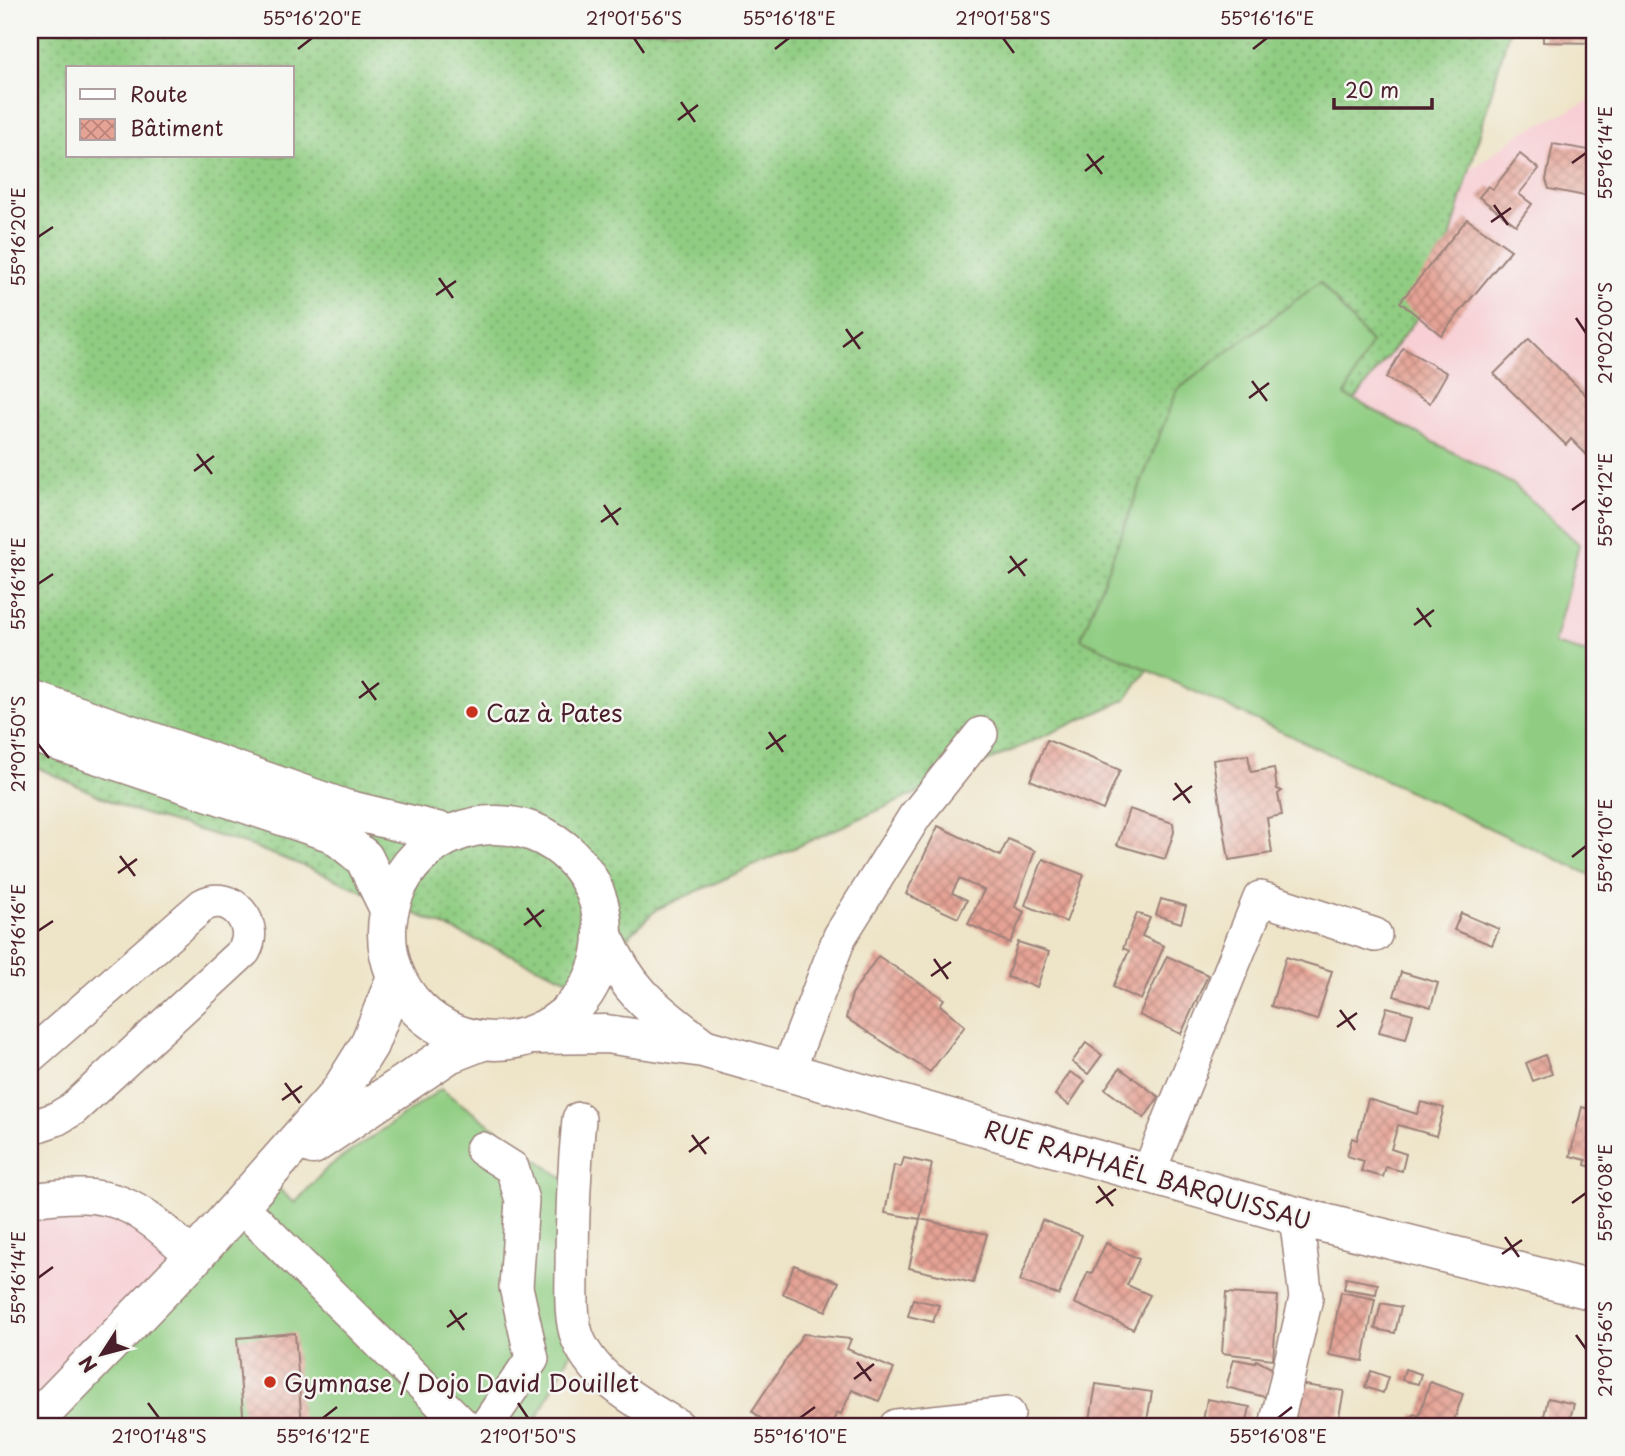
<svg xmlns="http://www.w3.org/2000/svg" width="1625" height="1456" font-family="'Playpen Sans',sans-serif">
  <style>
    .built { fill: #f7cfd4 }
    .grass { fill: url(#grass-dots); stroke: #6d7656; stroke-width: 2; fill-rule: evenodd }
    .pitch { fill: #90cd82; stroke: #6d7656; stroke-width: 2 }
    .building { fill: url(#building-cross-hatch) }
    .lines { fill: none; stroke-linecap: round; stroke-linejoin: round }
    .minor-casing { stroke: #9c827a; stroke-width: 36 }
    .major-casing { stroke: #9c827a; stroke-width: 41 }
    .minor { stroke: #fff; stroke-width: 33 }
    .major { stroke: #fff; stroke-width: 38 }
    .ticks { fill: none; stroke: #4a1f2b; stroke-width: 2.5 }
    .poi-dot { fill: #c8321e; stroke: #f6f6f2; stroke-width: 2.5 }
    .labels { text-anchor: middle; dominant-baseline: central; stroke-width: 5; stroke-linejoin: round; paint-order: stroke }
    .poi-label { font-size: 24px; fill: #4a1f2b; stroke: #f6f6f2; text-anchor: start }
    .street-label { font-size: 24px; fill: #4a1f2b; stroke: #f6f6f2 }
    .neatline { fill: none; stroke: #4a1f2b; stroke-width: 2.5 }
    .ticks-label { font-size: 18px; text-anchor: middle; fill: #4a1f2b }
  </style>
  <defs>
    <pattern id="grass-dots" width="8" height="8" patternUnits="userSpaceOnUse" patternTransform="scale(1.75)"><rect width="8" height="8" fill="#90cd82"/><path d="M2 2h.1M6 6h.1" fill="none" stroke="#78a66b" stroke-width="1.8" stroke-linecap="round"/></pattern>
    <pattern id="building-cross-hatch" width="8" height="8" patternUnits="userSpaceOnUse" patternTransform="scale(1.75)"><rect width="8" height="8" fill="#e5a395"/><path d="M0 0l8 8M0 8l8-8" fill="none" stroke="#bc847a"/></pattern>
  </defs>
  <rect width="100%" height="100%" fill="#f6f6f2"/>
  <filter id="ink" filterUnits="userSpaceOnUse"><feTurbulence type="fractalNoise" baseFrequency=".0143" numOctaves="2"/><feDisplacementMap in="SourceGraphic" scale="14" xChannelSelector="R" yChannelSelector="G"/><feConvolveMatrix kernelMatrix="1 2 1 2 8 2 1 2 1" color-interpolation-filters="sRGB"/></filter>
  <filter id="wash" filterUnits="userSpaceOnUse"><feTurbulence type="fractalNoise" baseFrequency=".00686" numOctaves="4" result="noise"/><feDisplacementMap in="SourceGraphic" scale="28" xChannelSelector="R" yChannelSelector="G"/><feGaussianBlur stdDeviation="1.57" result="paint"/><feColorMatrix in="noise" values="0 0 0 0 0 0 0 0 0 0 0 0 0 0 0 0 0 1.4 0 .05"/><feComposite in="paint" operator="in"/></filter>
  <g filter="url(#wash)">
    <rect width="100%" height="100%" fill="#eee4c8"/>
    <g class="built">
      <path d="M1595,98V655L1554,644L1513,484L1345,395L1320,282L1521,133Z"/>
      <path d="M76,1194L194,1257L30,1426V1200Z"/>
    </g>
    <path class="grass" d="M30,30H1509L1434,296L1125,700L657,909L578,984L312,869L248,845L128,809L30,764ZM68,68H292V156H68Z"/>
    <g class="pitch">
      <path d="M1320,282L1371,343L1345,395L1513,484L1579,544L1554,644L1595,655V877L1081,639L1177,390Z"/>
      <path d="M441,1089L572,1185L578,1339L533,1426H30L265,1177L295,1203L327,1168Z"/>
    </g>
    <g id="blocks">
      <g class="building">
        <path d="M1543,30H1595V43L1543,42Z"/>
        <path d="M1553,144L1595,151V198L1549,189L1546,180Z"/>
        <path d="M1520,154L1539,169L1519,194L1532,204L1516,225L1479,197L1488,186L1493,189Z"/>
        <path d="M1467,219L1511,250L1441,335L1400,302Z"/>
        <path d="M1529,339L1595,404V463L1571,439L1566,445L1494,374Z"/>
        <path d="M1403,348L1447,373L1430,403L1386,378Z"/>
        <path d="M1047,740L1120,770L1103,810L1030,780Z"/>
        <path d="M1248,755L1251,772L1274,768L1277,789L1282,791L1278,794L1282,815L1267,818L1272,853L1229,860L1213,760Z"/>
        <path d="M1129,809L1173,823L1174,832L1165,859L1117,845Z"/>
        <path d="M938,826L1000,856L1008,839L1035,851L1015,907L1024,912L1010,943L968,924L984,890L959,879L952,893L967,900L958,918L906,894Z"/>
        <path d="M1043,859L1084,875L1066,922L1025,905Z"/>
        <path d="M1161,899L1186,906L1181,923L1156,915Z"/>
        <path d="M1137,913L1150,918L1142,936L1164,946L1141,1000L1113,987L1129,951L1123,948Z"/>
        <path d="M1461,913L1499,929L1492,945L1454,930Z"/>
        <path d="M1018,942L1049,952L1037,987L1007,977Z"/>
        <path d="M878,956L944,999L940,1005L965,1026L930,1072L846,1018L852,994Z"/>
        <path d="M1167,956L1208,975L1181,1034L1139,1015Z"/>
        <path d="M1286,957L1332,971L1317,1020L1271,1006Z"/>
        <path d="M1401,972L1438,983L1431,1007L1394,996Z"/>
        <path d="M1387,1007L1413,1014L1406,1039L1379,1032Z"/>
        <path d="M1086,1043L1102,1055L1088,1074L1072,1062Z"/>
        <path d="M1545,1055L1552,1074L1533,1081L1526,1063Z"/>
        <path d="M1120,1068L1159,1097L1144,1118L1105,1089Z"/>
        <path d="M1070,1072L1085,1081L1069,1105L1055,1095Z"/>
        <path d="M1368,1099L1417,1114L1421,1102L1444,1108L1436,1136L1398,1125L1391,1149L1406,1154L1402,1171L1386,1167L1383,1177L1361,1171L1364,1161L1347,1156L1352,1138L1357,1140Z"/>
        <path d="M1582,1107L1595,1111V1168L1585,1165L1586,1160L1570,1156Z"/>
        <path d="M904,1158L932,1164L920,1219L885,1213L894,1165L901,1167Z"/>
        <path d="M920,1219L987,1234L973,1283L909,1268Z"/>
        <path d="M1042,1220L1082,1235L1059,1295L1020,1281Z"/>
        <path d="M1106,1243L1139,1259L1127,1285L1150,1295L1133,1329L1074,1303L1088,1272L1092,1273Z"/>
        <path d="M794,1265L839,1282L826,1311L783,1294Z"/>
        <path d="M1346,1278L1378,1284L1376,1294L1344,1289Z"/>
        <path d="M1341,1292L1375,1299L1363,1361L1329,1355Z"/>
        <path d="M1226,1293L1278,1296L1273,1359L1222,1353Z"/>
        <path d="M913,1299L939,1305L933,1322L908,1316Z"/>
        <path d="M1381,1303L1401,1307L1395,1333L1375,1329Z"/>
        <path d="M295,1333L302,1426H244L237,1338Z"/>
        <path d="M803,1334L851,1339L847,1349L894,1369L879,1401L852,1390L841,1414L837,1412L831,1426H770L752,1411Z"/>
        <path d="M1234,1359L1255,1363L1256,1360L1273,1369L1265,1397L1226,1387Z"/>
        <path d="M1405,1369L1421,1374L1418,1384L1402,1380Z"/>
        <path d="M1371,1371L1388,1377L1383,1393L1365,1387Z"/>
        <path d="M1430,1382L1463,1394L1452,1426H1408L1414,1414L1419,1416Z"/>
        <path d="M1096,1384L1152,1392L1146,1426H1089Z"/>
        <path d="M1298,1384L1344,1391L1337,1426H1291Z"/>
        <path d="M1548,1398L1574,1404L1569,1422L1544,1416Z"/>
        <path d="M1207,1399L1250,1407L1246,1426H1202Z"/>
      </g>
    </g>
  </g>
  <g filter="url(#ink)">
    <use href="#blocks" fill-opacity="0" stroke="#9c827a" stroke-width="2"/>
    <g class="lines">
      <g class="minor-casing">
        <g id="minor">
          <path d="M30,1056L203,905C231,890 260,924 244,951L73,1109L56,1119L30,1128"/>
          <path d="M787,1074L840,936L915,816L981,734"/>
          <path d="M579,1119C574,1170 572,1218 572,1269C572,1290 570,1319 578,1339C595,1380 642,1405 678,1426"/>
          <path d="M482,1149L512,1168L522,1200L516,1287L532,1359L486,1426"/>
          <path d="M1148,1174L1260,898L1375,935"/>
          <path d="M30,1200C115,1188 132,1201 194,1257"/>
          <path d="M240,1205L464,1426"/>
          <path d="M896,1426L1008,1414"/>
          <path d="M1276,1426L1306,1298L1296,1216"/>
        </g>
      </g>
      <g class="major-casing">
        <g id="major">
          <path d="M30,699L345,809L449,834"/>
          <path d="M30,732L333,833L364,858L389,909"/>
          <circle cx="495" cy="933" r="108"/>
          <path d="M605,940C631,996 655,1010 702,1047"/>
          <path d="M535,1035L606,1034L703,1048L1296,1216L1595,1291"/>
          <path d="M313,1145L449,1054L480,1042"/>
          <path d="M30,1426L194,1257L339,1093L369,1045L396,977"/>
        </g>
      </g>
      <use href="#minor" class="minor"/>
      <use href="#major" class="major"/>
    </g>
  </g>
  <path class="ticks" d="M634,38L644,53M1003,38L1014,53M298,49L312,38M775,49L789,38M1253,49L1267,38M681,102L695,122M678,120L698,105M1087,154L1102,174M1572,163L1586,153M1085,171L1104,156M1494,205L1508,225M1491,222L1511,208M38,237L53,227M439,278L453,298M436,295L456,281M1576,318L1586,333M846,329L860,349M843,347L863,332M1252,381L1267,401M1249,398L1269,383M197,454L212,474M194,471L214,456M604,505L618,525M1572,510L1586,500M601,522L621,508M1010,556L1025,576M1008,573L1027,559M38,584L53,574M1417,608L1431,627M1414,625L1434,610M362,681L376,700M359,698L379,683M769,732L783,752M38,744L49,758M766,749L786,735M1175,783L1190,803M1173,800L1192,786M120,856L135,876M1572,857L1586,846M118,873L137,859M527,908L541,927M524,925L544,910M38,931L53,921M934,959L948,979M931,976L951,962M1340,1010L1355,1030M1337,1027L1357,1013M285,1083L300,1103M282,1100L302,1086M692,1135L706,1154M689,1152L709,1137M1098,1186L1113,1206M1096,1203L1116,1189M1572,1203L1586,1193M1505,1237L1519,1257M1502,1254L1522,1240M38,1278L53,1267M450,1310L464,1330M447,1327L467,1313M1576,1335L1586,1349M857,1362L871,1381M854,1379L874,1364M148,1403L159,1418M518,1403L528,1418M323,1418L337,1407M800,1418L815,1407M1278,1418L1292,1407"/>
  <g class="poi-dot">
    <circle cx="472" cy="712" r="7"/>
    <circle cx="270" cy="1382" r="7"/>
  </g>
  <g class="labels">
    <g class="poi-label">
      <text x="486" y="712">Caz à Pates</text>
      <text x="284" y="1382">Gymnase / Dojo David Douillet</text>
    </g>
    <g class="street-label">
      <text transform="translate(1148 1174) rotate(16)">RUE RAPHAËL BARQUISSAU</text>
    </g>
  </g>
  <rect width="1625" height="1456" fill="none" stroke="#f6f6f2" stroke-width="77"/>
  <rect x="66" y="66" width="228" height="91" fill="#f6f6f2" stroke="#b1a0a2" stroke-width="2"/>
  <rect x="80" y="89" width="35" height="10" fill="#ffffff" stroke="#b1a0a2" stroke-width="2"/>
  <text x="130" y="102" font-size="21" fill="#4a1f2b">Route</text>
  <rect x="80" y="119" width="35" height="21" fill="url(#building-cross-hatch)" stroke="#b1a0a2" stroke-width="2"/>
  <text x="130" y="136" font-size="21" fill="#4a1f2b">Bâtiment</text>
  <g transform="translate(102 1354) rotate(234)" stroke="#f6f6f2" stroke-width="5" paint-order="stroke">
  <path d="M0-5L12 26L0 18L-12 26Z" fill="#4a1f2b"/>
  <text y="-10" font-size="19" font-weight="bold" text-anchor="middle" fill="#4a1f2b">N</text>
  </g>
  <path d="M1334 98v10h98v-10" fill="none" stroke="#4a1f2b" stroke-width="3.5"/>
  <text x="1345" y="98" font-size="21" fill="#4a1f2b" stroke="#f6f6f2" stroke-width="5" paint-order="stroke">20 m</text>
  <rect x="38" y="38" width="1548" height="1380" class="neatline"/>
  <g class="ticks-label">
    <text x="312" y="25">55°16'20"E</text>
    <text x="634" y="25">21°01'56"S</text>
    <text x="789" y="25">55°16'18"E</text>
    <text x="1003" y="25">21°01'58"S</text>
    <text x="1267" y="25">55°16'16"E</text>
    <text transform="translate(1606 153) rotate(-90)" y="6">55°16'14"E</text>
    <text transform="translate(19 237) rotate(-90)" y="6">55°16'20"E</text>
    <text transform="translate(1606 333) rotate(-90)" y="6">21°02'00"S</text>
    <text transform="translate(1606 500) rotate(-90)" y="6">55°16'12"E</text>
    <text transform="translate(19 584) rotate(-90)" y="6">55°16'18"E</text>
    <text transform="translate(19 744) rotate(-90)" y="6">21°01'50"S</text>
    <text transform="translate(1606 846) rotate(-90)" y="6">55°16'10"E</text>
    <text transform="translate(19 931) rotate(-90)" y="6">55°16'16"E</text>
    <text transform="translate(1606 1193) rotate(-90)" y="6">55°16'08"E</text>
    <text transform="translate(19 1278) rotate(-90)" y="6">55°16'14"E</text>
    <text transform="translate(1606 1349) rotate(-90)" y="6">21°01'56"S</text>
    <text x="159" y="1443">21°01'48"S</text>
    <text x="323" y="1443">55°16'12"E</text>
    <text x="528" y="1443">21°01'50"S</text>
    <text x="800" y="1443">55°16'10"E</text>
    <text x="1278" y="1443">55°16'08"E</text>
  </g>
</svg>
